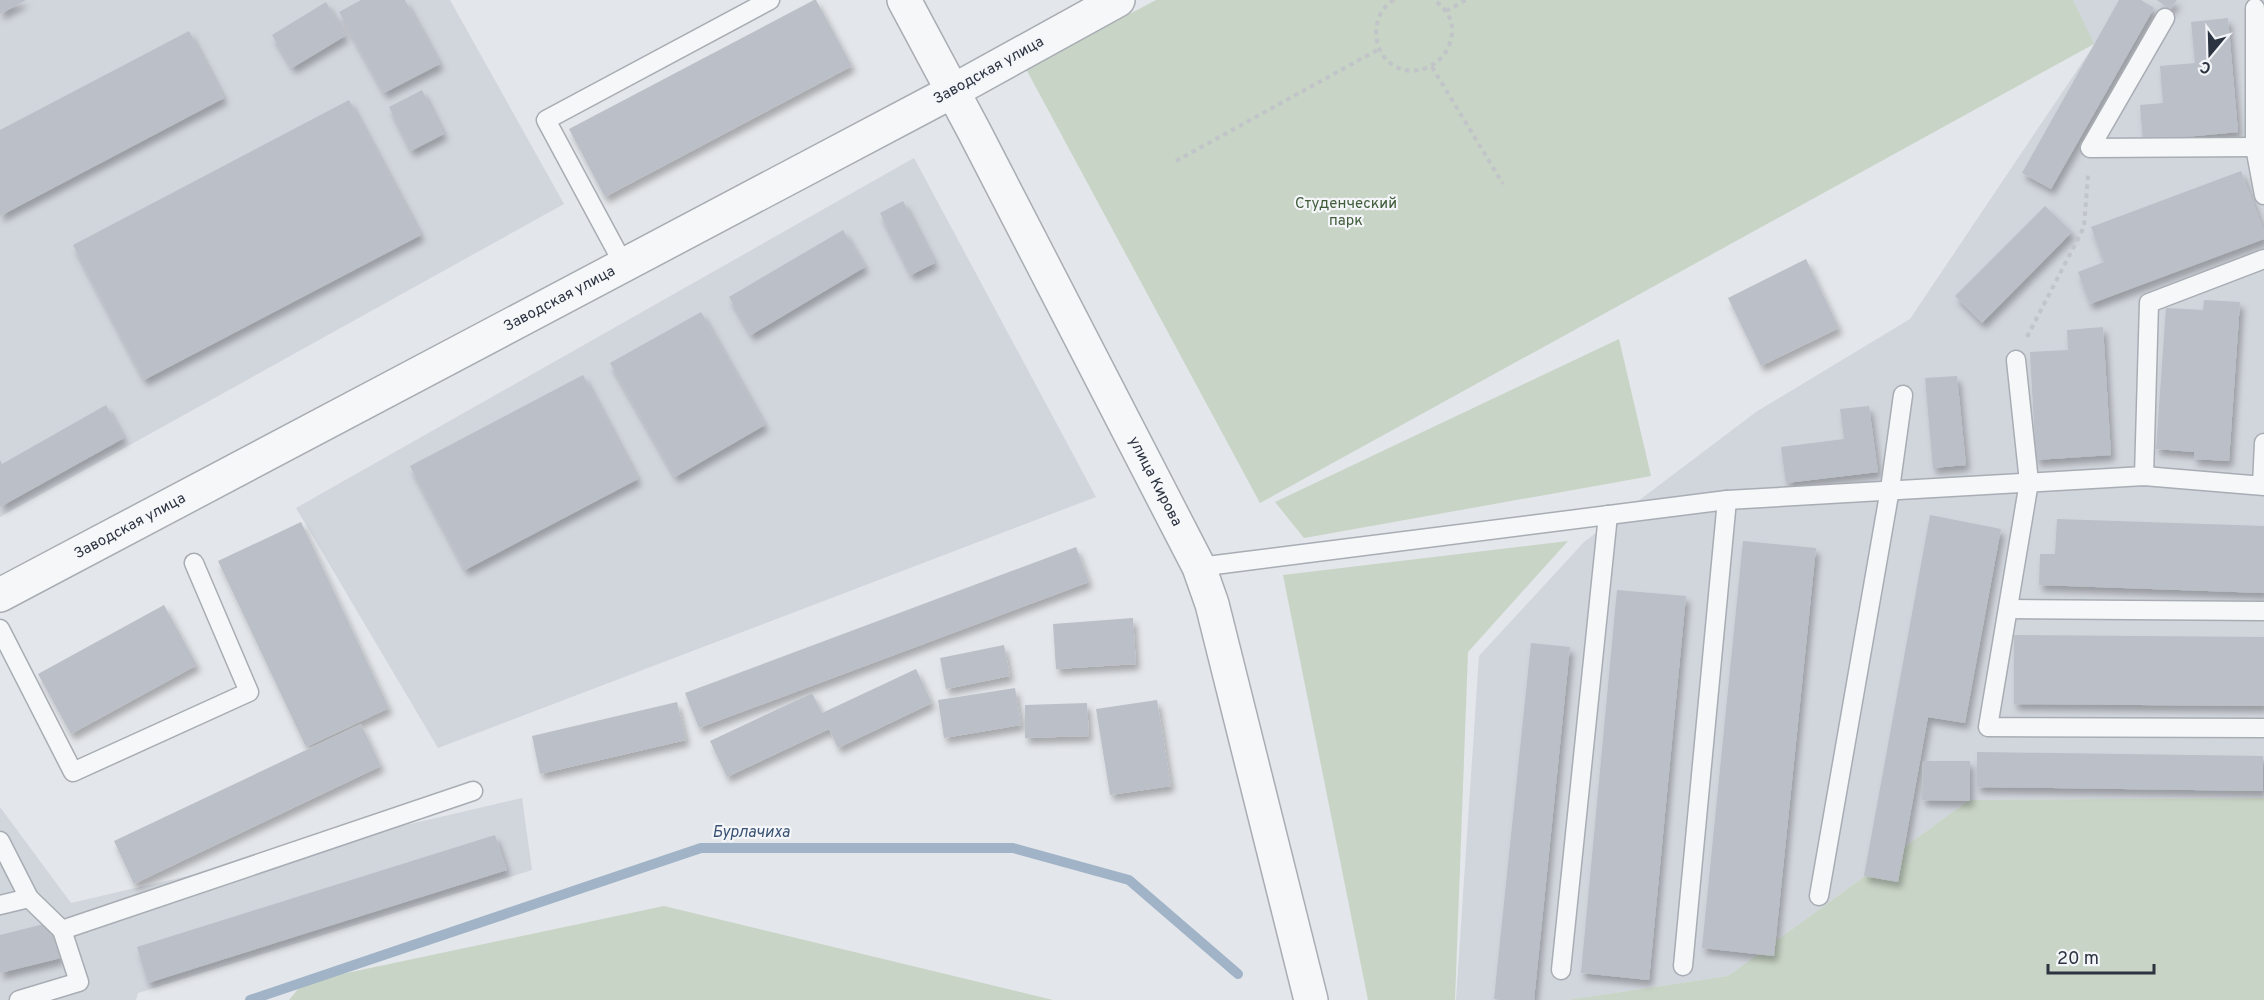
<svg xmlns="http://www.w3.org/2000/svg" width="2264" height="1000" font-family="Overpass,sans-serif">
  <style>
    .built { fill: #d1d5dc }
    .green { fill: #c8d4c5 }
    .lines { fill: none; stroke-linecap: round; stroke-linejoin: round }
    .stream { stroke: #a1b3c7; stroke-width: 10 }
    .building { fill: #bbbfc7; filter: url(#shadow) }
    .service-casing { stroke: #a8adb4; stroke-width: 21 }
    .minor-casing { stroke: #a8adb4; stroke-width: 36 }
    .tertiary-casing { stroke: #a8adb4; stroke-width: 36 }
    .path { stroke: #c1c4c9; stroke-width: 4; stroke-dasharray: 4.5 4.5; stroke-linecap: butt }
    .service { stroke: #f6f7f9; stroke-width: 18 }
    .minor { stroke: #f6f7f9; stroke-width: 33 }
    .tertiary { stroke: #f6f7f9; stroke-width: 33 }
    .labels { text-anchor: middle; dominant-baseline: central; stroke-width: 4.5; stroke-linejoin: round; paint-order: stroke }
    .street-label { font-size: 15px; fill: #2c3341; stroke: #f3f5f8 }
    .park-label { font-size: 15px; fill: #405c3a; stroke: #f3f5f8 }
    .water-label { font-size: 16px; font-style: italic; fill: #395273; stroke: #f3f5f8 }
  </style>
  <defs>
    <filter id="shadow"><feDropShadow dx="3.5" dy="6" stdDeviation="3" flood-color="#0004"/></filter>
  </defs>
  <rect width="100%" height="100%" fill="#e3e6ea"/>
  <g class="built">
    <path d="M0,0H450L564,204L0,517Z"/>
    <path d="M2073,0H2264V798L1969,800L1728,976L1567,1000H1456L1479,656L1584,542L1756,412L1910,319L2094,45Z"/>
    <path d="M914,158L1096,497L438,748L296,508Z"/>
    <path d="M522,798L532,870L138,993L136,1000H0V807L71,903Z"/>
  </g>
  <g class="green">
    <path d="M1156,0H2073L2094,44L1260,503L1026,69Z"/>
    <path d="M1619,339L1651,476L1304,538L1275,502Z"/>
    <path d="M1568,541L1468,652L1455,1000H1368L1283,575Z"/>
    <path d="M2264,798V1000H1567L1728,976L1969,800Z"/>
    <path d="M664,906L1053,1000H289L304,982Z"/>
  </g>
  <g class="lines">
    <path class="stream" d="M250,1000L701,848H1013L1129,880L1238,974"/>
  </g>
  <g class="building">
    <path d="M0,0H26L0,14Z"/>
    <path d="M361,0H405L440,64L384,93L339,12Z"/>
    <path d="M814,0H816L852,66L605,197L569,129Z"/>
    <path d="M2119,0H2141L2154,8L2051,189L2022,173Z"/>
    <path d="M2157,0H2177L2170,10Z"/>
    <path d="M326,2L345,36L292,68L272,35Z"/>
    <path d="M2228,18L2238,132L2143,141L2140,105L2163,103L2160,66L2195,63L2191,22Z"/>
    <path d="M189,31L224,98L0,216V130Z"/>
    <path d="M422,90L444,134L411,151L389,107Z"/>
    <path d="M349,100L421,235L144,380L73,245Z"/>
    <path d="M2241,171L2264,231V239L2090,304L2078,272L2104,262L2091,227Z"/>
    <path d="M903,201L935,263L911,275L880,213Z"/>
    <path d="M2045,206L2072,232L1982,323L1955,296Z"/>
    <path d="M843,230L865,267L751,335L729,297Z"/>
    <path d="M1806,259L1839,328L1761,366L1728,298Z"/>
    <path d="M2204,300L2240,302L2229,461L2194,459V452L2156,449L2166,308L2203,310Z"/>
    <path d="M701,312L765,425L675,477L610,363Z"/>
    <path d="M2103,327L2111,455L2036,460L2030,352L2068,350L2067,330Z"/>
    <path d="M583,375L638,479L465,570L410,466Z"/>
    <path d="M1957,376L1966,465L1933,468L1925,378Z"/>
    <path d="M106,405L124,438L0,507V460L2,464Z"/>
    <path d="M1869,406L1878,472L1786,483L1781,447L1844,439L1840,409Z"/>
    <path d="M1930,515L2001,529L1965,723L1928,717L1898,882L1864,876Z"/>
    <path d="M2057,519L2264,526V593L2039,585L2040,554H2055Z"/>
    <path d="M301,522L389,708L306,747L218,561Z"/>
    <path d="M1743,541L1816,548L1774,956L1702,948Z"/>
    <path d="M1076,547L1089,582L699,728L685,693Z"/>
    <path d="M1617,590L1686,596L1649,980L1581,973Z"/>
    <path d="M164,605L197,665L71,734L38,674Z"/>
    <path d="M1133,618L1136,664L1056,669L1053,624Z"/>
    <path d="M2014,635L2264,637V706L2014,704Z"/>
    <path d="M1531,643L1570,647L1534,1000H1502L1494,999Z"/>
    <path d="M1004,645L1010,676L946,689L940,658Z"/>
    <path d="M916,669L932,703L838,748L829,729L727,777L710,741L812,693L822,713Z"/>
    <path d="M1015,688L1021,725L944,738L938,700Z"/>
    <path d="M1157,700L1171,786L1110,795L1096,709Z"/>
    <path d="M677,702L686,740L540,774L532,736Z"/>
    <path d="M1087,703L1089,736L1025,738V705Z"/>
    <path d="M361,724L381,766L134,884L114,841Z"/>
    <path d="M1977,752L2263,756V791L1977,787Z"/>
    <path d="M1923,761H1970V801L1922,800Z"/>
    <path d="M495,835L507,870L148,983L137,947Z"/>
    <path d="M52,922L61,958L0,973V935Z"/>
  </g>
  <g class="lines">
    <g class="service-casing">
      <g id="service">
        <path d="M2255,8V147L2264,195"/>
        <path d="M2165,18L2090,148L2255,147"/>
        <path d="M624,265L546,120L770,0"/>
        <path d="M2016,360L2029,482L1988,727L2264,728"/>
        <path d="M2144,476L2149,303L2264,259"/>
        <path d="M2262,485L2264,443"/>
        <path d="M1199,567L1727,500L2144,476L2264,486"/>
        <path d="M2008,609L2264,611"/>
        <path d="M0,629L73,772L249,692L194,563"/>
        <path d="M0,841L29,898L62,930L79,982L19,1000"/>
        <path d="M1819,896L1890,489L1903,395"/>
        <path d="M0,905L29,898"/>
        <path d="M62,930L473,791"/>
        <path d="M1683,966L1727,500"/>
        <path d="M1561,970L1608,515"/>
      </g>
    </g>
    <g class="minor-casing">
      <path id="minor" d="M953,91L1118,0"/>
    </g>
    <g class="tertiary-casing">
      <g id="tertiary">
        <path id="s1" d="M904,0L974,131L1199,567L1212,604L1311,1000"/>
        <path id="s2" d="M0,595L953,91"/>
      </g>
    </g>
    <g class="path">
      <path d="M1394,0C1372,12 1370,47 1390,63C1413,81 1446,65 1451,39C1455,22 1448,10 1434,0"/>
      <path d="M1446,11L1466,0"/>
      <path d="M1432,67L1503,184"/>
      <path d="M1176,161L1379,49"/>
      <path d="M2027,337L2084,227L2088,175"/>
    </g>
    <use href="#service" class="service"/>
    <use href="#minor" class="minor"/>
    <use href="#tertiary" class="tertiary"/>
  </g>
  <g class="labels">
    <g class="street-label">
      <text transform="translate(989 71) rotate(-29)">Заводская улица</text>
      <text stroke="none"><textPath href="#s2" startOffset="633">Заводская улица</textPath></text>
      <text stroke="none"><textPath href="#s1" startOffset="543">улица Кирова</textPath></text>
      <text stroke="none"><textPath href="#s2" startOffset="147">Заводская улица</textPath></text>
    </g>
    <g class="park-label">
      <text x="1346" y="204">Студенческий<tspan x="1346" dy="17">парк</tspan></text>
    </g>
    <g class="water-label">
      <text x="751" y="833">Бурлачиха</text>
    </g>
  </g>
  <g transform="translate(2210 54) rotate(199)" stroke="#f3f5f8" stroke-width="4.5" paint-order="stroke">
  <path d="M0-4.5L10 22L0 15L-10 22Z" fill="#2c3341"/>
  <text y="-9" font-size="16" font-weight="bold" text-anchor="middle" fill="#2c3341">С</text>
  </g>
  <path d="M2048 964v9h106v-9" fill="none" stroke="#2c3341" stroke-width="3"/>
  <text x="2057" y="964" font-size="18" fill="#2c3341" stroke="#f3f5f8" stroke-width="4.5" paint-order="stroke">20 m</text>
</svg>
